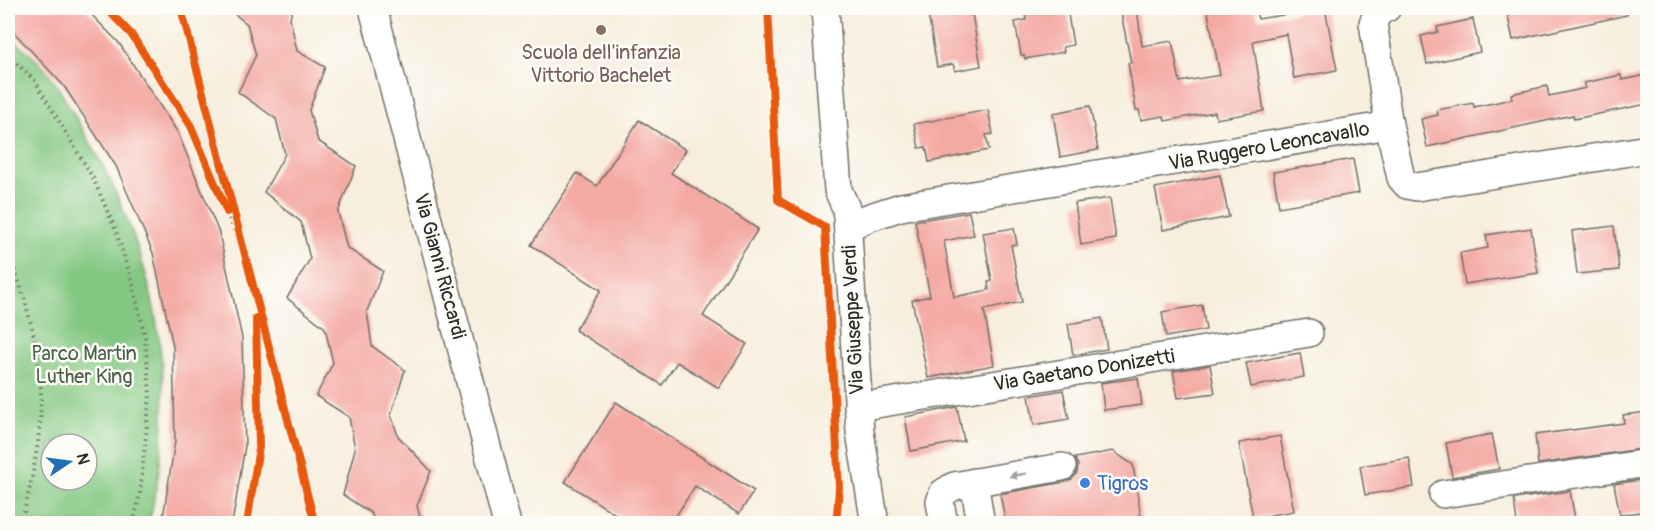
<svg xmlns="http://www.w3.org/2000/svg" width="1655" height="531" font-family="Pangolin,sans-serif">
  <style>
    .green { fill: #83c882; stroke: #577a56; stroke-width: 1.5; fill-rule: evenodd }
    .building { fill: #f4a9a3 }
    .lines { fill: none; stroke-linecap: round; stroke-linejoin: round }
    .minor-casing { stroke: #726f69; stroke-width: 30 }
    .path { stroke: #726f69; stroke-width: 4; stroke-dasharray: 1.5 4.5; stroke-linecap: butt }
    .minor { stroke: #fff; stroke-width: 27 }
    .cycleway-casing { stroke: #fdfcf7; stroke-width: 11 }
    .cycleway { stroke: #e8590c; stroke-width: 8 }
    .oneway { fill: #a0a0a0 }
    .education-dot { fill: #8d6e63; stroke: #fdfcf7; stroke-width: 2 }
    .shop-dot { fill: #3f7fe0; stroke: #fdfcf7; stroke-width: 2 }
    .labels { text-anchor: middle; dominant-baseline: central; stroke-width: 5; stroke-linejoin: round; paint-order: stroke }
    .education-label { font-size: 20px; fill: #785e54; stroke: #fdfcf7 }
    .street-label { font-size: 20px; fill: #2b2b2b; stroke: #fdfcf7 }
    .park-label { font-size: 20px; fill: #4a6249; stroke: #fdfcf7 }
    .shop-label { font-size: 20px; fill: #366cbe; stroke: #fdfcf7; text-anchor: start }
  </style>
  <rect width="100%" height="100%" fill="#fdfcf7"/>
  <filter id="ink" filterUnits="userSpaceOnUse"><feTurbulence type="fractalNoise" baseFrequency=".0167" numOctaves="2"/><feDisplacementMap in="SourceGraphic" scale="12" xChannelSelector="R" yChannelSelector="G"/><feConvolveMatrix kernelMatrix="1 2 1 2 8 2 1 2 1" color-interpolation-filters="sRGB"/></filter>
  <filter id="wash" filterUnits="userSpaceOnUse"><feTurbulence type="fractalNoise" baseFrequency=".008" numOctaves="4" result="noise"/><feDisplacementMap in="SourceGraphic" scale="24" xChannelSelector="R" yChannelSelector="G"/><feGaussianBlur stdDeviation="1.35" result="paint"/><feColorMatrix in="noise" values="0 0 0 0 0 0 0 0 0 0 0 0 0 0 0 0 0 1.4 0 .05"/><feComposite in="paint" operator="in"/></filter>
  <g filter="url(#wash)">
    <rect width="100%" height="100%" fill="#f7eedd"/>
    <path class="green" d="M8,34C20,46 36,58 47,72C61,89 71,111 83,130C156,254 183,382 149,523H8ZM51,444H87V480H51Z"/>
    <g id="blocks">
      <g class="building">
        <path d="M8,8H85L119,43L178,133L219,233L242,338L245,446L232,524H162L175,441L173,346L153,253L116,166L64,86L8,26Z"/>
        <path d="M227,8H293L290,18L297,51L325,67L309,110L318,141L356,166L338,212L347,248L383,271L367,311L372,346L405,370L391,415L398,436L431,471L417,506L422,524H374L372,514L343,495L355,449L349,417L316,396L333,363L325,328L287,298L310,259L301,222L264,192L285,154L276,119L238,92L256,55L247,24Z"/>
        <path d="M927,8H971L981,66L955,71L953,64L937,67Z"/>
        <path d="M1024,8H1067L1073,45L1063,47L1064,52L1025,59L1024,55H1021L1015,22L1026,20Z"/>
        <path d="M1120,8H1137L1142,46L1172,41L1180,82L1220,75L1207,8H1255L1258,19L1325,8L1337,70L1294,78L1286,34L1253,41L1264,111L1216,119L1215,112L1165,121L1164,116L1141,120L1139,110H1136L1128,63H1131Z"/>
        <path d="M1529,8H1626L1627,15L1513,40L1507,12Z"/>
        <path d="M1473,19L1480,52L1427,64L1421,36L1438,32L1437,27Z"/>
        <path d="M1621,75L1622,80L1647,75V104L1574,119L1573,115L1427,147L1421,119L1438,115L1437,110L1473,103L1474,107L1512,99L1511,94L1547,86L1549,96L1586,88L1584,83Z"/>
        <path d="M1090,106L1098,150L1060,157L1053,113Z"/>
        <path d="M988,110L993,134L986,135L989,150L929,162L926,147L919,148L914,124Z"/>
        <path d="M639,120L686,150L671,173L758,229L703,316L747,344L719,388L677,362L662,385L575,330L601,290L531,245L577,173L597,186Z"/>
        <path d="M1353,159L1359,193L1279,207L1273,172Z"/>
        <path d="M1220,175L1229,217L1163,230L1155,188Z"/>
        <path d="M1110,198L1116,239L1081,245L1075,203Z"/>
        <path d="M969,212L974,235L944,241L954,297L989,290L988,282L992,281L983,233L1014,228L1017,244L1011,245L1022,302L984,310L994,365L928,378L912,300L930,296L915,221Z"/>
        <path d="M1614,226L1619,270L1577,274L1572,231Z"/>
        <path d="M1531,228L1538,273L1465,284L1460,253L1488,248L1486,235Z"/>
        <path d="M1202,305L1206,330L1166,337L1162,312Z"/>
        <path d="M1102,318L1107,349L1073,355L1068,324Z"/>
        <path d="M1300,353L1304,377L1251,387L1246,363Z"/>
        <path d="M1210,365L1215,393L1178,398L1173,371Z"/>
        <path d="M1138,378L1142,405L1104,410L1101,383Z"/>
        <path d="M1063,390L1069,419L1034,425L1029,396Z"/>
        <path d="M616,402L754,491L739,514L695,486L671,524H631L565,482Z"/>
        <path d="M957,407L964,441L911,451L905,417Z"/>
        <path d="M1647,412V448L1538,464L1535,435L1624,423L1623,415Z"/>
        <path d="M1492,434L1499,469L1452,477L1446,443Z"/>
        <path d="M1280,436L1294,511L1253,518L1239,443Z"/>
        <path d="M1113,451L1133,465L1142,524H1006L1000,494L1065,482L1072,479L1077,473L1078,465L1075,458Z"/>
        <path d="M1409,458L1414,487L1365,495L1360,466Z"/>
        <path d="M1647,479V511L1620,515L1614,484Z"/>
        <path d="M1570,491L1575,519L1548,524H1517L1514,499Z"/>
      </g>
    </g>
  </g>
  <g filter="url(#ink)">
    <use href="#blocks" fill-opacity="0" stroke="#726f69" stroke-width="1.5"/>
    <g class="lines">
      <g class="minor-casing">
        <g id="minor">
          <path d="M373,8L507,524"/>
          <path d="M825,8L838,190L846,208L847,217L860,432L875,524"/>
          <path d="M1387,8L1379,11L1373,23L1389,125"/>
          <path d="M848,227L870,217L901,207L1389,125L1401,178L1407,185L1417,187L1648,149"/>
          <path d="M858,407L1309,333"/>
          <path d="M974,482L981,524"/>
          <path d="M1443,494L1648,463"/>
          <path d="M944,524L940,502L943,493L954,486L1062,467"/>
        </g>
      </g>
      <g class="path">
        <path d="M106,8L131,34L191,126L250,268"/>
        <path d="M8,55L35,81L93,178L116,231L132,281L145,337L150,395L140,494L133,524"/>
        <path d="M8,253C26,295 40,351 41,396C41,439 32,482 21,524"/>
        <path d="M247,524L259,447L255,289"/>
      </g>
      <use href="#minor" class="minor"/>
      <g class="cycleway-casing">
        <g id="cycleway">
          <path d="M106,8L131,34L191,126L227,212"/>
          <path d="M181,8L315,524"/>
          <path d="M768,8L778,200L825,227L839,487L837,514L833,524"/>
          <path d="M247,524L259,447L256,318"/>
        </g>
      </g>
      <use href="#cycleway" class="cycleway"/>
    </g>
    <defs><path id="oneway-solid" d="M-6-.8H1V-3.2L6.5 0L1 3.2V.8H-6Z" transform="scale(1.5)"/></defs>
    <use class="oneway" href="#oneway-solid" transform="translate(1018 475) rotate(170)"/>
  </g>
  <circle class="education-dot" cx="601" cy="30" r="6"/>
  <circle class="shop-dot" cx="1085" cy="483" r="6"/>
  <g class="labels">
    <g class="education-label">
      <text x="601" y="52">Scuola dell'infanzia<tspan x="601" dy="23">Vittorio Bachelet</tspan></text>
    </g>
    <g class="street-label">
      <text transform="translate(1269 146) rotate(-10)">Via Ruggero Leoncavallo</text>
      <text transform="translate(440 266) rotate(75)">Via Gianni Riccardi</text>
      <text transform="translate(853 320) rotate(-93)">Via Giuseppe Verdi</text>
      <text transform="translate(1084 370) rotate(-9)">Via Gaetano Donizetti</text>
    </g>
    <g class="park-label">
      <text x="84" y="353">Parco Martin<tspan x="84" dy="23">Luther King</tspan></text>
    </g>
    <g class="shop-label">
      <text x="1097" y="483">Tigros</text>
    </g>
  </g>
  <rect width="1655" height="531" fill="none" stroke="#fdfcf7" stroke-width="30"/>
  <g transform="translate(69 462) rotate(77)"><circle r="28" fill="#fdfcf7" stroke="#a9a8a5" stroke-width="1.5"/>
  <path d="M0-4.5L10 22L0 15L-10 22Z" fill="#1f6fb2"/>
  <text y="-9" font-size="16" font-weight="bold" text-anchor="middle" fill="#2b2b2b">N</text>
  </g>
</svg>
